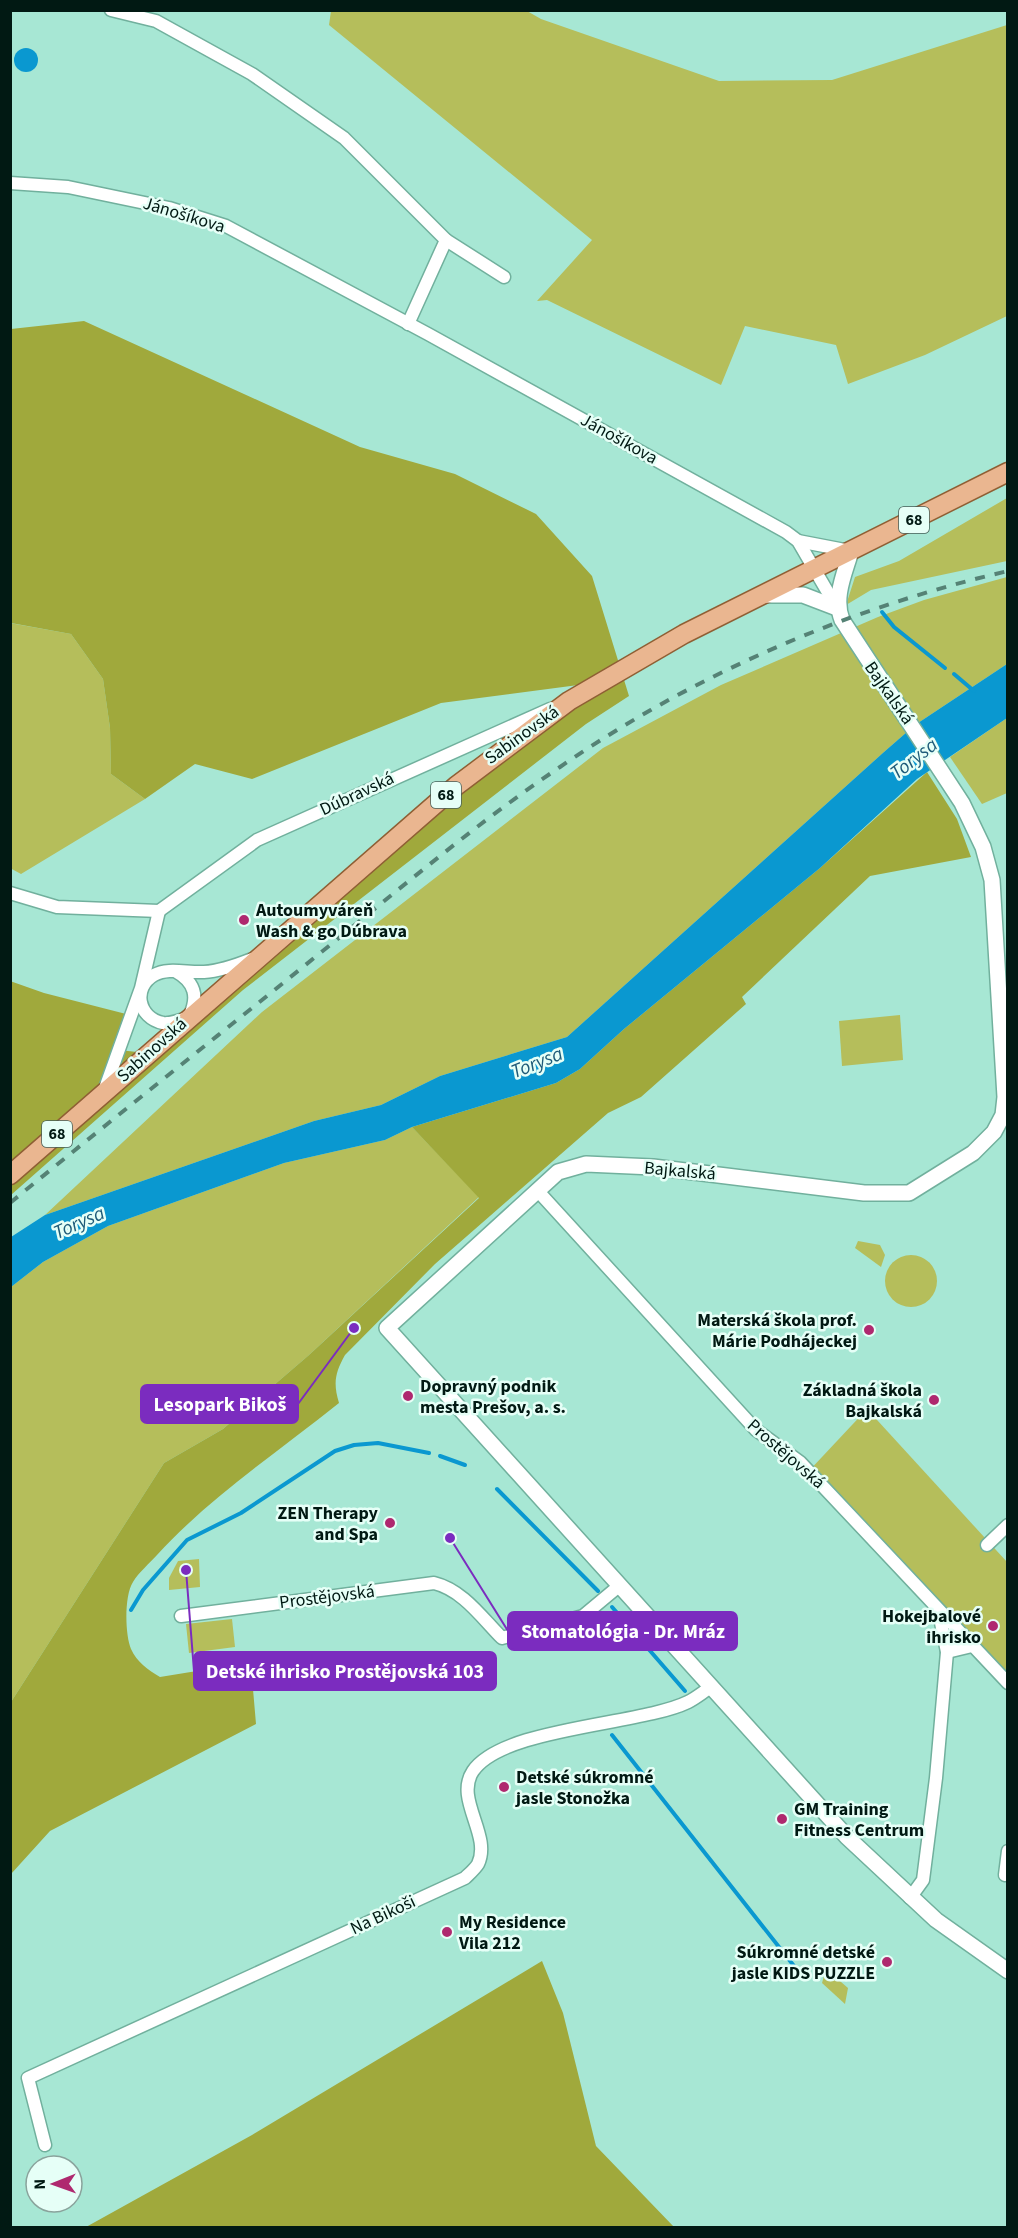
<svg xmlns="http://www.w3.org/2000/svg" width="1018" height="2238" font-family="'Source Sans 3',sans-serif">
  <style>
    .green { fill: #b5be5b }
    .forest { fill: #a0a93c }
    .water { fill: #0a98d0 }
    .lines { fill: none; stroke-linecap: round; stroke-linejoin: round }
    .stream { stroke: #0a98d0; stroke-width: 4 }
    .minor-casing { stroke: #71b09d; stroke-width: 15 }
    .tertiary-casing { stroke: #71b09d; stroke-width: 18 }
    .primary-casing { stroke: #8f5f34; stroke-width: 21 }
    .minor { stroke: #fff; stroke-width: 12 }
    .tertiary { stroke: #fff; stroke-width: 15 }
    .primary { stroke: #eab690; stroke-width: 18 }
    .rail { stroke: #558275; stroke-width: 4; stroke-dasharray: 10 10; stroke-linecap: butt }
    .poi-dot { fill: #af296f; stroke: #e6fff7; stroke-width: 2 }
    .labels { text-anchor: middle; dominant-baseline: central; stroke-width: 5; stroke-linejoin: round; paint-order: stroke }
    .shield { fill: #e6fff7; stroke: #465e57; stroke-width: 1.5 }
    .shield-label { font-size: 16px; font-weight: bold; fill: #011913 }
    .street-label { font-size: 18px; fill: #011913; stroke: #e6fff7 }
    .poi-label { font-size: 18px; font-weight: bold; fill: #011913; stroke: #e6fff7; text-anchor: start }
    .water-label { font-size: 20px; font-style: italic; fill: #1e5b79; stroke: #e6fff7 }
    .leader { fill: none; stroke: #7b2cbf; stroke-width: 2 }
    .callout-dot { fill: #7b2cbf; stroke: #e6fff7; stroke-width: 2 }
    .callout { fill: #7b2cbf; stroke: #7b2cbf; stroke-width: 2 }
    .callout-label { font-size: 20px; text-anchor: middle; font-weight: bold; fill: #fff }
  </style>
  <rect width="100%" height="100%" fill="#a7e7d4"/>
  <g class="green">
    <path d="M331,11H527L541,19L719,81L832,80L1007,25V316L925,355L848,384L836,345L745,326L721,385L547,300L537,301L592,240L329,25Z"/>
    <path d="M1007,498V561L871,590L846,605L855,577L899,561Z"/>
    <path d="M1007,577V664L915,725L884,752L567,1037L440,1076L381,1105L314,1121L45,1215L262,1012L603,748L721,685L878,617L924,600Z"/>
    <path d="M10,623L71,634L103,679L110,728L111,774L145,799L21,874L10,868Z"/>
    <path d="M1007,718V793L982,804L950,757Z"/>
    <path d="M900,1015L903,1060L842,1066L839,1021Z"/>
    <path d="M412,1127L479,1197L309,1355L223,1429L164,1463L11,1702V1287L43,1262L108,1226L284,1163L385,1140Z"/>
    <path d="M858,1241L880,1245L885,1255L881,1267L855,1248Z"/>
    <circle cx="911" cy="1281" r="26"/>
    <path d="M867,1409L1007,1562V1681L807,1473Z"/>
    <path d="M199,1559L200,1587L169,1590V1578L178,1561Z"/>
    <path d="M232,1619L235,1647L189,1653L186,1624Z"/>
    <path d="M826,1969L848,1988L845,2004L822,1983Z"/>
  </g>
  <g class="forest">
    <path d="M84,321L360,447L455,474L536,514L592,576L629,696L586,724L243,990L11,1195L10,981L44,993L130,1015L119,1050L155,1054L477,780L601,682L441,703L252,779L195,764L145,799L111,774L110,728L103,679L71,634L11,623V329Z"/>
    <path d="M927,772L957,819L971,857L870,876L742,997L746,1004L641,1097L608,1113L435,1264L345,1355C335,1373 333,1383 339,1403C278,1452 210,1497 157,1555C149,1564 139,1572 133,1582C124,1596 125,1635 131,1649C137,1662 148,1670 160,1677L246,1663L251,1666L256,1724L50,1831L11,1874V1702L164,1463L223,1429L309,1355L479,1198L412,1127L556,1083L580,1069L624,1029L820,868Z"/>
    <path d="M542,1961L563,2013L596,2146L674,2227H86L252,2135Z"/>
  </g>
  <g class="water">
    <circle cx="26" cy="60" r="12"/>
    <path d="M1007,664V718L917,779L820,868L624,1029L580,1069L556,1083L412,1127L385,1140L284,1163L108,1226L43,1262L11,1287V1237L45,1215L314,1121L381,1105L440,1076L567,1037L884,752L915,725Z"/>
  </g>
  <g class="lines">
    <g class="stream">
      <path d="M882,612L894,627L945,668"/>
      <path d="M954,674L974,691"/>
      <path d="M440,1456L465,1465"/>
      <path d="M497,1489L598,1591"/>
      <path d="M612,1607L685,1691"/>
      <path d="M131,1610L143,1590L187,1540L241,1513L335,1451L354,1445L378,1443L429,1453"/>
      <path d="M612,1735L794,1966"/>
    </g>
    <g class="minor-casing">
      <g id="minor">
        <path d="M111,10L156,21L252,74L344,138L446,240L408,324"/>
        <path d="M10,183L68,187L169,208L226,226L428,334L786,532L798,541L837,608"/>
        <path d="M446,240L504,277"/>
        <path d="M798,541L850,551"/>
        <path d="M10,893L57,907L159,911L257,840L550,709"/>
        <path d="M175,971C195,982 199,997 189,1017C181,1020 171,1024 163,1023C138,1018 132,988 154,975C168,967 187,973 204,972C221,971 237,965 252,959"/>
        <path d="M104,1091L141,988L159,911"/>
        <path d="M537,1190L756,1430L800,1462L1008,1683"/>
        <path d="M987,1545L1008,1525"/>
        <path d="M181,1616L434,1583C463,1590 482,1618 502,1638L583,1616L619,1586"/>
        <path d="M947,1652L972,1646"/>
        <path d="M1005,1875L1008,1851"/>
        <path d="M910,1898L923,1880L936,1778L947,1652L939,1613"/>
        <path d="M45,2145L28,2078L465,1878C469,1874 475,1869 478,1864C492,1835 454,1799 473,1771C503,1727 641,1725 688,1702C696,1698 703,1692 711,1687"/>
      </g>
    </g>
    <g class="tertiary-casing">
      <g id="tertiary">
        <path d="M851,551C845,573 833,597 842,620L962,803L983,847L992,880L1005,1097L1003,1115L994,1132L973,1153L909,1193H864L653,1167L586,1164L558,1172L387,1328L847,1837L936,1920L1008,1971"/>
        <path d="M765,595H803L837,608"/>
      </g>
    </g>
    <g class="primary-casing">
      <path id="primary" d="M10,1175L456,786L569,701L684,634L1008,472"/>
    </g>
    <use href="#minor" class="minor"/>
    <use href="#tertiary" class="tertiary"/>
    <use href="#primary" class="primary"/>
    <path class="rail" d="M10,1203C111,1120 213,1040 314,958C395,893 474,825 560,767C695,674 848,608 1008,571"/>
  </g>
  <g class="poi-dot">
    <circle cx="244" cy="920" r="6"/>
    <circle cx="869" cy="1330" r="6"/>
    <circle cx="408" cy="1396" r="6"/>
    <circle cx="934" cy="1400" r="6"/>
    <circle cx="390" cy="1523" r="6"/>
    <circle cx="993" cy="1626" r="6"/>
    <circle cx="504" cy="1787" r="6"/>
    <circle cx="782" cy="1819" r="6"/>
    <circle cx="447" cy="1932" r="6"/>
    <circle cx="887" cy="1962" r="6"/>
  </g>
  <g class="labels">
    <g class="shield">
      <rect x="899" y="507" width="30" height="26" rx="4.5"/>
      <rect x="431" y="782" width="30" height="26" rx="4.5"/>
      <rect x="42" y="1121" width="30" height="26" rx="4.5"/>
    </g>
    <g class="shield-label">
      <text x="914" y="520">68</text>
      <text x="446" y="795">68</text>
      <text x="57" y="1134">68</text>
    </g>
    <g class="street-label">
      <text transform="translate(184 215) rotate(17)">Jánošíkova</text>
      <text transform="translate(619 439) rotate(29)">Jánošíkova</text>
      <text transform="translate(889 693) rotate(55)">Bajkalská</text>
      <text transform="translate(522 735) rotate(-36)">Sabinovská</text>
      <text transform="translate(357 794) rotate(-25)">Dúbravská</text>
      <text transform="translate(152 1050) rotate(-42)">Sabinovská</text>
      <text transform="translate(680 1171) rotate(5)">Bajkalská</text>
      <text transform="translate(786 1454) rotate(41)">Prostějovská</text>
      <text transform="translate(327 1597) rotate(-7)">Prostějovská</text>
      <text transform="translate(383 1915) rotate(-25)">Na Bikoši</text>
    </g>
    <g class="poi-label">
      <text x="256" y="910">Autoumyváreň<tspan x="256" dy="21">Wash &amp; go Dúbrava</tspan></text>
      <text x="857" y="1320" text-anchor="end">Materská škola prof.<tspan x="857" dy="21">Márie Podhájeckej</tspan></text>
      <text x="420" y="1386">Dopravný podnik<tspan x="420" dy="21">mesta Prešov, a. s.</tspan></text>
      <text x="922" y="1390" text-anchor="end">Základná škola<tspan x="922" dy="21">Bajkalská</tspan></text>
      <text x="378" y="1513" text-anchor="end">ZEN Therapy<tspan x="378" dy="21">and Spa</tspan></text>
      <text x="981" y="1616" text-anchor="end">Hokejbalové<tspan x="981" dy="21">ihrisko</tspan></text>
      <text x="516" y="1777">Detské súkromné<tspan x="516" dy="21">jasle Stonožka</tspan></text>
      <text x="794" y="1809">GM Training<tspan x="794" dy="21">Fitness Centrum</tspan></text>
      <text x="459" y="1922">My Residence<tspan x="459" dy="21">Vila 212</tspan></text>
      <text x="875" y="1952" text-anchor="end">Súkromné detské<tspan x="875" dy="21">jasle KIDS PUZZLE</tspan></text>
    </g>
    <g class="water-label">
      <text transform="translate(914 759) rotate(-38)">Torysa</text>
      <text transform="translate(537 1063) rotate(-22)">Torysa</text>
      <text transform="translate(79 1223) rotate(-24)">Torysa</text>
    </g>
  </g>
  <path class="leader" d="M354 1328L298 1404M450 1538L508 1631M186 1570L194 1671"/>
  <g class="callout-dot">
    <circle cx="354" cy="1328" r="6"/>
    <circle cx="450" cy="1538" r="6"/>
    <circle cx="186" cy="1570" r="6"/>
  </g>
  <g class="callout">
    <rect x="141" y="1385" width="157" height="38" rx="6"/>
    <rect x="508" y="1612" width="229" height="38" rx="6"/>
    <rect x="194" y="1652" width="302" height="38" rx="6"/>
  </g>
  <g class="callout-label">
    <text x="220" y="1411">Lesopark Bikoš</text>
    <text x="623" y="1638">Stomatológia - Dr. Mráz</text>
    <text x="345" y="1678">Detské ihrisko Prostějovská 103</text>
  </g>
  <rect width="1018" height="2238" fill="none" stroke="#011913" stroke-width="24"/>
  <g transform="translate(54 2184) rotate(269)"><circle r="28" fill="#e6fff7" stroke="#8aa39c" stroke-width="1.5"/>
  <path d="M0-4.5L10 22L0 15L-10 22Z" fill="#af296f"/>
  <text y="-9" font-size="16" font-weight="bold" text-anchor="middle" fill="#011913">N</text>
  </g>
</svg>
